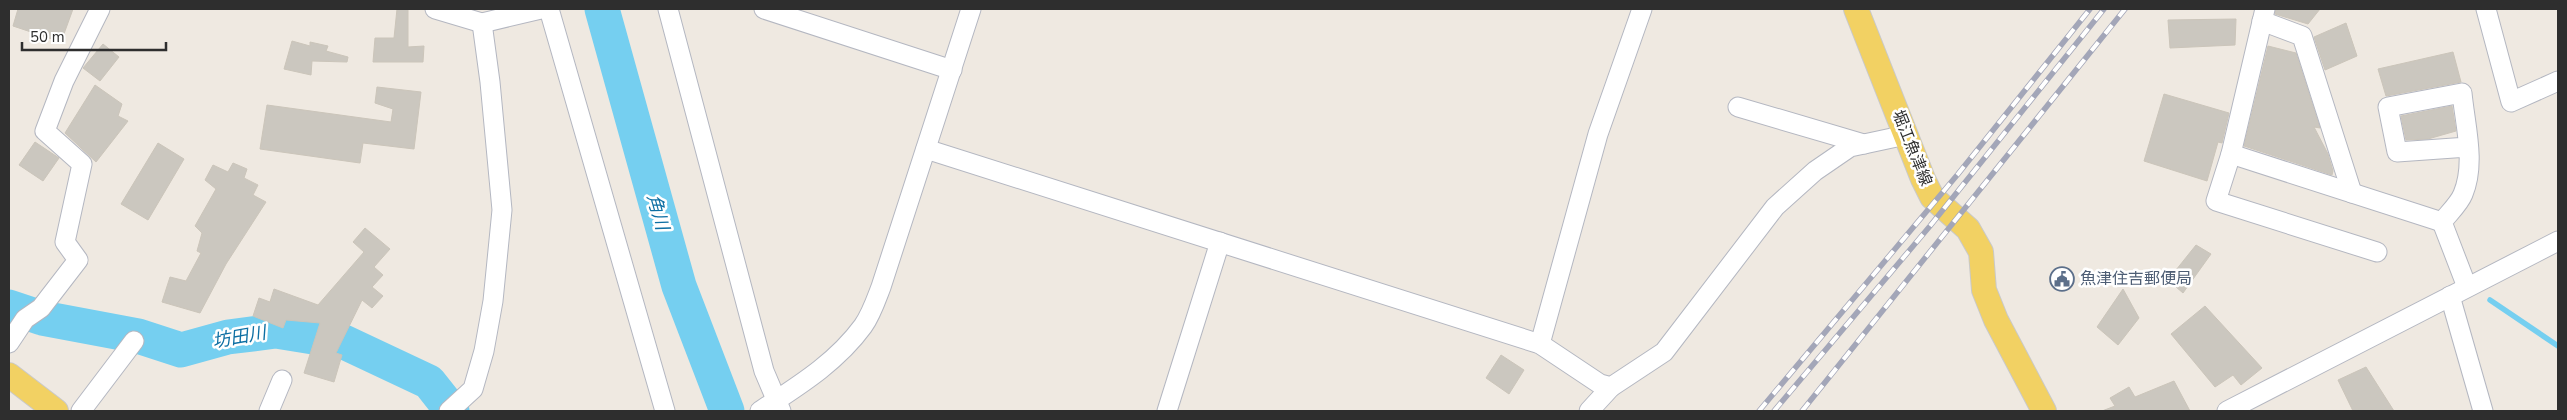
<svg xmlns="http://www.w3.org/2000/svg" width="2567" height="420" font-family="'Nunito Sans','Noto Sans JP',sans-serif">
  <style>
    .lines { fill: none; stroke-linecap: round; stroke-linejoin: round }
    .stream { stroke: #75cff0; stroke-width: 5.5 }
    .river { stroke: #75cff0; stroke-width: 35 }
    .building { fill: #cbc7bf; stroke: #cbc5ba }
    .minor-casing { stroke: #b4b7c1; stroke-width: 21 }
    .major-casing { stroke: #c9c9c9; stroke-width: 26 }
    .minor { stroke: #fff; stroke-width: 19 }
    .major { stroke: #f2d163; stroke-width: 24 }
    .rail-casing { stroke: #a3a6b8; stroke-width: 5.5 }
    .rail { stroke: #fff; stroke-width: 4; stroke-dasharray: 11; stroke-linecap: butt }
    .labels { text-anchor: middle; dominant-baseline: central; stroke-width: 5; stroke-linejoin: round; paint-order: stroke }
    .street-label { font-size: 16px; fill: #2e2e2e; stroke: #fff }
    .service-label { font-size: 16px; fill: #4e5e75; stroke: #fff; text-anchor: start }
    .water-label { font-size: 18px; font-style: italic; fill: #0d6fa3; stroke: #fff }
  </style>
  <rect width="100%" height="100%" fill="#efe9e1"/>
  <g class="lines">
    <path class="stream" d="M2490,300L2558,346"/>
    <g class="river">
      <path d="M602,9L679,286L727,411"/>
      <path d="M9,307L42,318L138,336L181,350L228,337L276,331L344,342L429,382L452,411"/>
    </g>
  </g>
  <g class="building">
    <path d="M18,9H73L61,42L13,26Z"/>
    <path d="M397,9H408V47L424,46L423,62H373L375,38H394Z"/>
    <path d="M2276,9H2320L2308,24L2275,14Z"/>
    <path d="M2236,19L2235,45L2170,48L2168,20Z"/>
    <path d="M2346,23L2357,56L2325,70L2314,37Z"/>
    <path d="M292,41L310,46V42L328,46L326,51L348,57L347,62L312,61L311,75L284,69Z"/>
    <path d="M103,44L119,57L100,81L83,68Z"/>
    <path d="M2268,46L2296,53L2320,128L2314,127L2328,154L2333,171L2332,175L2244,146Z"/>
    <path d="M2453,52L2461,82L2386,96L2378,69Z"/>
    <path d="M95,85L122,104L118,116L128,121L96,162L65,133Z"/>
    <path d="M377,87L421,92L414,149L363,143L360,163L260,149L267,105L391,122L393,109L375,103Z"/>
    <path d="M2164,94L2229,113L2222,143L2218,142L2207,181L2144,161Z"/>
    <path d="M2452,106L2456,131L2428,139L2406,140L2401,116Z"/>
    <path d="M35,142L59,158L43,181L19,165Z"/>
    <path d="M158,143L184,159L148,220L121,204Z"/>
    <path d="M233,163L247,169L244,178L258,185L253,195L266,202L226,264L200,313L162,302L170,277L186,281L201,253L197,251L202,233L195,226L216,189L205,180L213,165L228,172Z"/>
    <path d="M365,228L390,249L374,267L383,275L372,287L383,296L372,308L362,300L336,353L342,355L334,382L304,373L320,323L286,320L283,328L253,316L259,298L270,302L274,289L318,305L364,252L353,242Z"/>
    <path d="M2196,245L2211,254L2183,293L2168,280Z"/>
    <path d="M2123,289L2139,318L2118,345L2097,327Z"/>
    <path d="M2205,306L2262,368L2241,385L2233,375L2215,387L2171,334Z"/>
    <path d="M1501,355L1524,370L1509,394L1486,378Z"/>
    <path d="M2366,367L2394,411H2353L2338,380Z"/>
    <path d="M2174,381L2190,411H2102L2115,406L2110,398L2129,387L2135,397Z"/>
  </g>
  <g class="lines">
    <g class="minor-casing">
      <g id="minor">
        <path d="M435,9L482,23L541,9"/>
        <path d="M549,9L665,411"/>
        <path d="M668,9L764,371L781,411"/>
        <path d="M764,9L952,70"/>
        <path d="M2265,9L2231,154L2442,222"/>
        <path d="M2486,9L2511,102L2558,81"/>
        <path d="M2262,21L2302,36L2352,193"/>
        <path d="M1738,107L1864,144"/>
        <path d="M926,149L1540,344L1600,384L1611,387L1664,352L1775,207L1815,171L1850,147L1906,135"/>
        <path d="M2231,154L2216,201L2377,252"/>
        <path d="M2467,287L2442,222C2448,214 2459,204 2463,194C2476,163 2465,125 2462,93L2388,107L2397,152L2468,147"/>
        <path d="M2450,296L2483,411"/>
        <path d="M9,343L25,319L41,308L78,260L65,242L82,164L45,131L64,81L100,9"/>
        <path d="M1540,344L1598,134L1642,9"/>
        <path d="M81,411L134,341"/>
        <path d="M269,411L282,380"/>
        <path d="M449,411L473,389L484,351L493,301L502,210L490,82L482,23"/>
        <path d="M760,411C798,386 836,363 863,326C871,315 876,300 881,287L971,9"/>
        <path d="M1167,411L1220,242"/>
        <path d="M1589,411L1611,387"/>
        <path d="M2227,411L2558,241"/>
      </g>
    </g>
    <g class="major-casing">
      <g id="major">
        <path d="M1856,9L1923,179L1932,197L1968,229L1981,252L1984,290L1996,320L2044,411"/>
        <path d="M9,375L56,411"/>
      </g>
    </g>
    <use href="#minor" class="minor"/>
    <use href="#major" class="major"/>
    <g class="rail-casing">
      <g id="rail">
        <path d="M1759,411L1958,174L2090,9"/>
        <path d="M1774,411L1930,226L2104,9"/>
        <path d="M1802,411L2125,9"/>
      </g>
    </g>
    <use href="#rail" class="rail"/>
  </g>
  <defs>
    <g id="civic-ring" transform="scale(1.25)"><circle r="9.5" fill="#fff" stroke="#5c6f8a" stroke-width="1.5"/><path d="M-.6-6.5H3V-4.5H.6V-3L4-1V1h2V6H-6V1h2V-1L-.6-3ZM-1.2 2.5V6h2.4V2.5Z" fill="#5c6f8a"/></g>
  </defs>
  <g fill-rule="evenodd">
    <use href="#civic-ring" x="2062" y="279"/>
  </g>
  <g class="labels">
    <g class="street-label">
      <text transform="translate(1912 148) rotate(68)">堀江魚津線</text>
    </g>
    <g class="service-label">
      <text x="2080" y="279">魚津住吉郵便局</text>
    </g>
    <g class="water-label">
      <text transform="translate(658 212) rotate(74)">角川</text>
      <text transform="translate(239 337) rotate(-10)">坊田川</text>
    </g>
  </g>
  <rect width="2567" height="420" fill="none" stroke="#2e2e2e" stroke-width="20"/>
  <path d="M22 42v8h144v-8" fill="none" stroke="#2e2e2e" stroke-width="2.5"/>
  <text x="30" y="42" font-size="15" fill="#2e2e2e" stroke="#ffffff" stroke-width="4" paint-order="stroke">50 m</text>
</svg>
